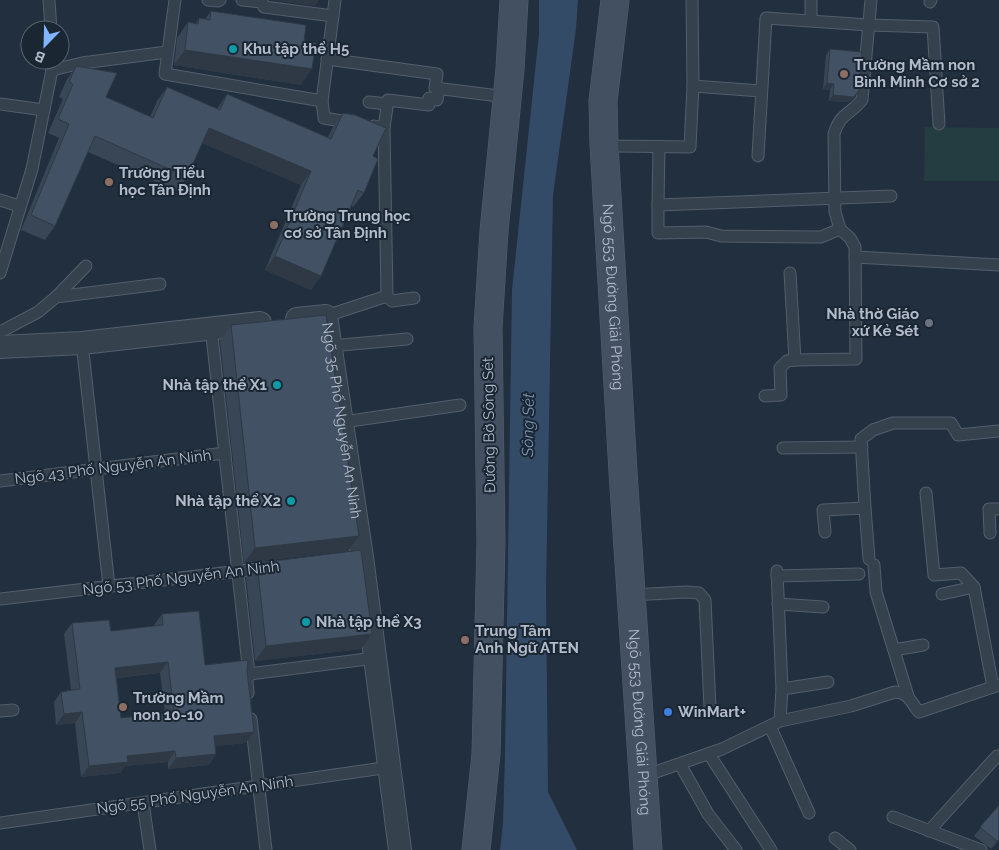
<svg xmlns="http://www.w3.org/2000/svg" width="999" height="850" font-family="Raleway,sans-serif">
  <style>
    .green { fill: #233d40 }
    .water { fill: #344b67 }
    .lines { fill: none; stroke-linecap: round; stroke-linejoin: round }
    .lane-casing { stroke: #545e6c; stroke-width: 13 }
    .street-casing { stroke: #545e6c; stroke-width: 24 }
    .secondary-casing { stroke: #545e6c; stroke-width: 29 }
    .lane { stroke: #36414e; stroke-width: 11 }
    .street { stroke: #36414e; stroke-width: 22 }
    .secondary { stroke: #435062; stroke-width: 28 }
    .wall { fill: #394655; fill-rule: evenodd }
    .shaded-wall { fill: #2e3945 }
    .building { fill: #425163; stroke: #2e3945; fill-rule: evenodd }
    .culture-dot { fill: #0f9aa8; stroke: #1b2633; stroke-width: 2 }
    .education-dot { fill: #8d6e63; stroke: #1b2633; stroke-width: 2 }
    .worship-dot { fill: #6b7280; stroke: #1b2633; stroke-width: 2 }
    .shop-dot { fill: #3f7fe0; stroke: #1b2633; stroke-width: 2 }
    .labels { text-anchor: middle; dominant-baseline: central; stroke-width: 4; stroke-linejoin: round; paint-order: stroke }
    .poi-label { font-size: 15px; font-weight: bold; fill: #b1bbca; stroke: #1b2633; text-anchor: start }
    .street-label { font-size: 15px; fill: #b1bbca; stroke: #1b2633 }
    .water-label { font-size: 16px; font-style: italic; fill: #7693b4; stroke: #1b2633 }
  </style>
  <rect width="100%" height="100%" fill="#212f3f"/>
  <path class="green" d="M925,127L999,128V181H924Z"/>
  <path class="water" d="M539,0H578L576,29L553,195L546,591L548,792L577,850H500L503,824L505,756L512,290L539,34Z"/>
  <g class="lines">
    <g class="lane-casing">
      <g id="lane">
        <path d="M49,0L51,30"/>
        <path d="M175,0L165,74L322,101"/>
        <path d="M208,0L218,1L220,0"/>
        <path d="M242,0L262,2L264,7L333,16"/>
        <path d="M335,0L322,101L324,118L353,123"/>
        <path d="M930,2L931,0"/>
        <path d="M811,20V0"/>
        <path d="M327,59L437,74L435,88L507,97"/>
        <path d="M52,70L82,63L167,52"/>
        <path d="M693,86L761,91"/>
        <path d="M369,102L387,104"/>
        <path d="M0,104L44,110"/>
        <path d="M374,126L384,128L387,296"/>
        <path d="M384,128L388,100L429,105V98L437,100L439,88"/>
        <path d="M604,144L617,146L690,147L693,86L692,0"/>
        <path d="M659,147L658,205L891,196"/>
        <path d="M758,156L766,18L869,25L933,27L939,124"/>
        <path d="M0,200L19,206"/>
        <path d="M658,205V233L706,232L721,236L821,237L840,229"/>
        <path d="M855,257L999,265"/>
        <path d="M0,273L32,169L52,70V60"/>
        <path d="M790,273L795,360"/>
        <path d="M387,296L392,301L414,298"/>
        <path d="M56,297L160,284"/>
        <path d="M326,316L387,296"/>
        <path d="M211,327L249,674L247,681L248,693"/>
        <path d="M0,332L38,312L56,297L86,266"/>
        <path d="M82,343L109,586"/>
        <path d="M331,346L407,339"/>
        <path d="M765,396L781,395L780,368L787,361L795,360L856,359L855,247L850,238L840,229L835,212L834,134C841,112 849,116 862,100L871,0"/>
        <path d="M343,422L460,405"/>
        <path d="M783,448L862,447"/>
        <path d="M0,481L225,453"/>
        <path d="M926,493L934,575L961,573L974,587L993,687"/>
        <path d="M825,532L823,510L865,508"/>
        <path d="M990,533L989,509H999"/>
        <path d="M869,559L865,508L861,439L873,430L893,423H951L958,435L999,431"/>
        <path d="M874,565L876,592L908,696"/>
        <path d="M777,571L782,689L780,721"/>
        <path d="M777,576L859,574"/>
        <path d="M942,594L974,587"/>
        <path d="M632,595L686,592L699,593L705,600L710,708"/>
        <path d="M0,599L266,568"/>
        <path d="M778,604L823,607"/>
        <path d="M894,650L923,645"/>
        <path d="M249,674L375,658"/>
        <path d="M782,689L828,682"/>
        <path d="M0,711L13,710"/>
        <path d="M251,719L266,850"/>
        <path d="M770,726L809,813"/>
        <path d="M709,754L771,850"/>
        <path d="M680,764L708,814L736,850"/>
        <path d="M644,776L722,749L780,721L851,706L895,692C910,693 910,702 919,712L999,685"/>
        <path d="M143,803L150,850"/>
        <path d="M893,817L981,850"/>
        <path d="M0,823L390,767"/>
        <path d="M929,831L997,756"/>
        <path d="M835,838L850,850"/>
      </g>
    </g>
    <g class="street-casing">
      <g id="street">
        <path id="s1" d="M297,319L326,316L362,557L400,850"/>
        <path d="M0,347L82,343L260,323"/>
      </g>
    </g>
    <g class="secondary-casing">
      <g id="secondary">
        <path id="s2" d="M615,0L603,101L604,144L623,472L648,850"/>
        <path d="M476,850L486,754L491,542L488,328L494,231L510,69L514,0"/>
      </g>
    </g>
    <use href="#lane" class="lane"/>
    <use href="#street" class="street"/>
    <use href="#secondary" class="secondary"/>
  </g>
  <g class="wall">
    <path d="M211,11L304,42L301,85L174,65L177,38L188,22L196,23L199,18L205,19Z"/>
    <path d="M830,49L855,97L849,102L829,101L830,90L823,89L826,55Z"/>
    <path d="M76,66L106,97L150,117L157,101L167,87L217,109L227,94L328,137L333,127L343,113L373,156L364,193L353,207L351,206L321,276L311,290L265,270L301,185L202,143L187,177L177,191L88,152L55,226L45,240L21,230L59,138L48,133L63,99L59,97L66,81Z"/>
    <path d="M231,325L359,536L348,551L244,563L220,341Z"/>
    <path d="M257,563L372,634L361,649L255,661L246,578Z"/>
    <path d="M162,614L205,665L247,671L246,743L215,746L216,754L209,765L168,769V762L125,766L120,773L81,777L75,723L56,725L54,702L61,692L71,690L64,634L72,623L111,631L155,626L154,625ZM160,673L165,713L121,718L116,678Z"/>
    <path d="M999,805V840L991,849L974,836Z"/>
  </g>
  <g class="shaded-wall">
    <path d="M269,0H319L315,6Z"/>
    <path d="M185,50L312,69L301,85L174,65Z"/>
    <path d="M827,83L834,84L830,90L823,89Z"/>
    <path d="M859,91L855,97L849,102L829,101L833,95Z"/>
    <path d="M209,128L311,171L301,185L199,142Z"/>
    <path d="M275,256L321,276L311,290L265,270Z"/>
    <path d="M359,536L348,551L244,563L255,548Z"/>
    <path d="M372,634L361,649L255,661L266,646Z"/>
    <path d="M168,662L160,673L108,678L115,668Z"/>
    <path d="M82,712L75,723L56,725L64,714Z"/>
    <path d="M254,732L246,743L206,747L214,736Z"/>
    <path d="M175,751L168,762L125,766L120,773L81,777L89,766L127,756Z"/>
    <path d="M216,754L209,765L168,769L176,758Z"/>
  </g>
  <g class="building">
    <path d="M211,11L306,25L304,42L316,43L312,69L185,50L188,22L198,24L199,18L210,20Z"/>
    <path d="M830,49L862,52L859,91L853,97L833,95L834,84L827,83Z"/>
    <path d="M76,66L117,73L106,97L153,118L167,87L220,110L227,94L331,139L343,113L355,115L386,128L373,156L378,159L364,193L358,190L321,276L275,256L311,171L209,128L187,177L95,136L55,226L31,215L69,124L58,119L73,84L69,82Z"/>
    <path d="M326,315L359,536L255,548L231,325Z"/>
    <path d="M361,550L372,634L266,646L257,563Z"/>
    <path d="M199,611L205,665L248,660L247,671L254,732L214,736L216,754L176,758L175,751L127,756L128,762L89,766L82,712L64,714L61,692L80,689L72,623L109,620L111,631L163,625L162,614ZM168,662L174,712L121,718L115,668Z"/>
    <path d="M999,805V839L997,841L980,827Z"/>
  </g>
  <g class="culture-dot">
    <circle cx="233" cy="49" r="5"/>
    <circle cx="277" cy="385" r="5"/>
    <circle cx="291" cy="501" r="5"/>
    <circle cx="306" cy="622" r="5"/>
  </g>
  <g class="education-dot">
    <circle cx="844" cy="74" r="5"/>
    <circle cx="109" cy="182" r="5"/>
    <circle cx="274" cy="225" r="5"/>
    <circle cx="465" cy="640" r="5"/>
    <circle cx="123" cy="707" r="5"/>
  </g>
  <circle class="worship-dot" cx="929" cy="323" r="5"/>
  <circle class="shop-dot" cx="668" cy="712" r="5"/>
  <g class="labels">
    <g class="poi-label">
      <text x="243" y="49">Khu tập thể H5</text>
      <text x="854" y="65">Trường Mầm non<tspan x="854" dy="17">Bình Minh Cơ sở 2</tspan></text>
      <text x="119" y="173">Trường Tiểu<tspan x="119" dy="17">học Tân Định</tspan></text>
      <text x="284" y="216">Trường Trung học<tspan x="284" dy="17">cơ sở Tân Định</tspan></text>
      <text x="919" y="314" text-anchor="end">Nhà thờ Giáo<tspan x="919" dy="17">xứ Kẻ Sét</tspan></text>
      <text x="267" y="385" text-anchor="end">Nhà tập thể X1</text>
      <text x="281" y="501" text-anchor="end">Nhà tập thể X2</text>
      <text x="316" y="622">Nhà tập thể X3</text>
      <text x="475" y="631">Trung Tâm<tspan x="475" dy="17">Anh Ngữ ATEN</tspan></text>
      <text x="133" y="698">Trường Mầm<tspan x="133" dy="17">non 10-10</tspan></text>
      <text x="678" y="712">WinMart+</text>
    </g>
    <g class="street-label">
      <text stroke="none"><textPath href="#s2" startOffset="298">Ngõ 553 Đường Giải Phóng</textPath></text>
      <text stroke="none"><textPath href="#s1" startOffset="135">Ngõ 35 Phố Nguyễn An Ninh</textPath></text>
      <text transform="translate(489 425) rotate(-91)">Đường Bờ Sông Sét</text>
      <text transform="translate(113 467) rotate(-7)">Ngõ 43 Phố Nguyễn An Ninh</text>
      <text transform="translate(181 578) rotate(-7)">Ngõ 53 Phố Nguyễn An Ninh</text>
      <text stroke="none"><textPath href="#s2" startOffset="724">Ngõ 553 Đường Giải Phóng</textPath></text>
      <text transform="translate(195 795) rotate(-8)">Ngõ 55 Phố Nguyễn An Ninh</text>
    </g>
    <g class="water-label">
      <text transform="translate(528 425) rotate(-89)">Sông Sét</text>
    </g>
  </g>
  <g transform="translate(45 45) rotate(203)"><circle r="24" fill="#1b2633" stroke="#57626f"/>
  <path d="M0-4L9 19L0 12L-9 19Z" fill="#81b5ff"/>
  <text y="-8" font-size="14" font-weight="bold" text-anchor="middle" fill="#b1bbca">B</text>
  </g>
</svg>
